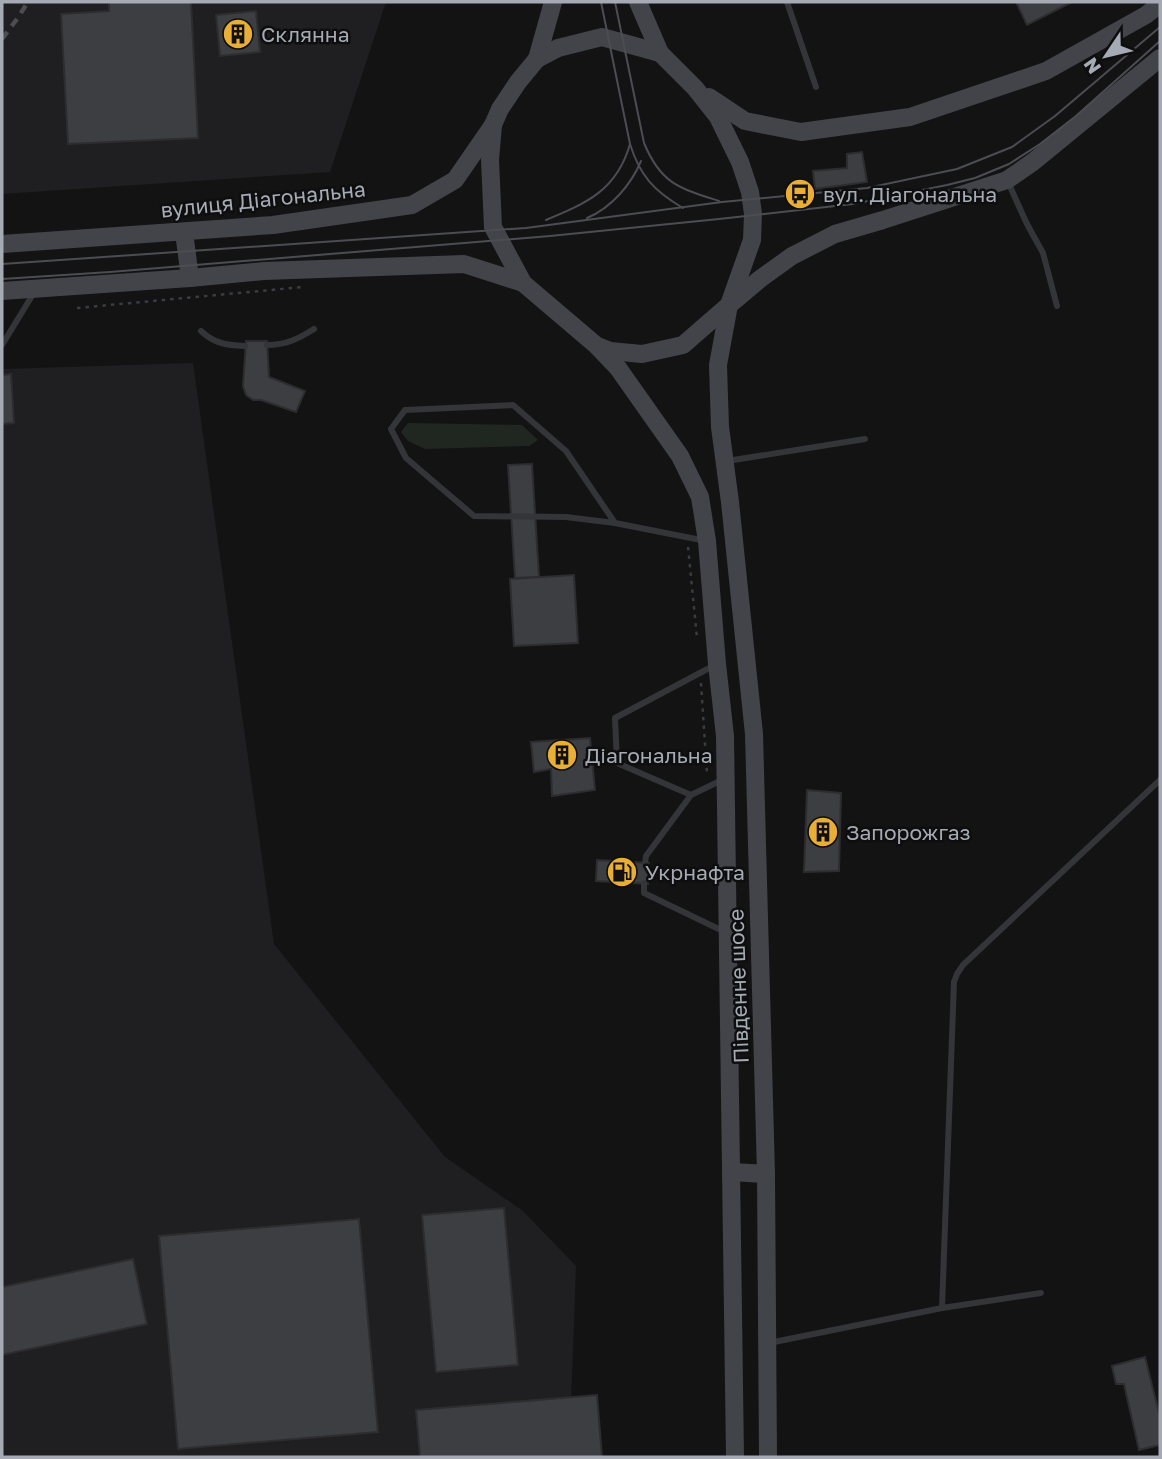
<svg xmlns="http://www.w3.org/2000/svg" width="1162" height="1459" font-family="'Golos Text',sans-serif">
  <style>
    .built { fill: #1f1f21 }
    .green { fill: #1f2720 }
    .building { fill: #3d3e41; stroke: #2d2d30; stroke-width: 2 }
    .lines { fill: none; stroke-linecap: round; stroke-linejoin: round }
    .path { stroke: #3a3c40; stroke-width: 2.5; stroke-dasharray: 3.5 5; stroke-linecap: butt }
    .lane { stroke: #343539; stroke-width: 6 }
    .secondary { stroke: #424449; stroke-width: 18 }
    .tram { stroke: #4b4d52; stroke-width: 2 }
    .rail { stroke: #4b4d52; stroke-width: 4.5; stroke-dasharray: 9 7; stroke-linecap: butt }
    .labels { text-anchor: middle; dominant-baseline: central; stroke-width: 5; stroke-linejoin: round; paint-order: stroke }
    .poi-label { font-size: 21px; fill: #a5aab4; stroke: #0e0e0f; text-anchor: start }
    .street-label { font-size: 21px; fill: #a5aab4; stroke: #0e0e0f }
  </style>
  <rect width="100%" height="100%" fill="#131314"/>
  <g class="built">
    <path d="M2,2H386L330,172L2,194Z"/>
    <path d="M193,363L274,944L445,1157L523,1211L576,1266L571,1404L595,1409L598,1457H2V369Z"/>
  </g>
  <path class="green" d="M408,423L522,425L538,440L529,446L425,449L408,441L401,432Z"/>
  <g class="building">
    <path d="M109,2H191L198,138L68,144L61,14L109,11Z"/>
    <path d="M1016,2H1072L1027,25Z"/>
    <path d="M256,11L260,52L220,56L216,15Z"/>
    <path d="M862,152L867,182L815,189L813,171L847,168V154Z"/>
    <path d="M246,341H267L269,377L305,391L296,412L261,400H253L246,395L243,386Z"/>
    <path d="M11,374L14,423L2,424V375Z"/>
    <path d="M532,464L539,577L515,578L508,465Z"/>
    <path d="M574,575L578,643L514,646L510,579Z"/>
    <path d="M590,738L595,790L552,796L551,769L534,772L531,742Z"/>
    <path d="M807,790L841,793L839,871L804,872Z"/>
    <path d="M597,860L649,863L648,884L596,881Z"/>
    <path d="M504,1208L518,1365L436,1372L422,1215Z"/>
    <path d="M359,1219L378,1432L178,1449L159,1236Z"/>
    <path d="M133,1259L147,1324L2,1355V1287Z"/>
    <path d="M1145,1357L1160,1417V1445L1139,1450L1124,1384H1116L1112,1366Z"/>
    <path d="M597,1395L602,1457H420L416,1410Z"/>
  </g>
  <g class="lines">
    <g class="path">
      <path d="M77,308L303,287"/>
      <path d="M688,547L697,638"/>
      <path d="M701,683L707,774"/>
    </g>
    <g class="lane">
      <path d="M787,2L816,87"/>
      <path d="M1008,182L1027,224L1043,253L1057,306"/>
      <path d="M201,331C215,344 226,345 245,346"/>
      <path d="M2,345L35,291"/>
      <path d="M267,345C286,345 298,339 314,329"/>
      <path d="M727,461L865,439"/>
      <path d="M615,523L566,451L513,405L405,410L391,429L406,458L474,516L566,517L615,523L706,541"/>
      <path d="M715,665L615,718L617,763L691,795L724,779"/>
      <path d="M645,863L646,856L691,795"/>
      <path d="M644,883V893L725,932"/>
      <path d="M942,1308L954,982L957,974L963,965L1160,780"/>
      <path d="M769,1343L942,1308L1041,1293"/>
    </g>
    <g class="secondary">
      <path d="M638,2L660,53"/>
      <path d="M602,37L660,53L695,88L718,117L740,162L750,192L753,214L752,240L729,305L714,318L683,345L642,354L610,351L597,346L523,283L493,227L490,160L493,125L500,109L518,82L537,59L558,48Z"/>
      <path d="M537,59L553,2"/>
      <path d="M709,97L745,121L801,132L910,117L1046,71L1146,15L1160,4"/>
      <path d="M184,232L190,278"/>
      <path d="M2,244L273,225L412,205L455,180L493,125"/>
      <path d="M2,291L190,278L264,271L464,264L523,283"/>
      <path d="M597,346L618,368L680,456L700,497L707,541L717,664L725,736L735,1457"/>
      <path d="M732,1172L766,1174"/>
      <path d="M768,1457L766,1174L754,734L730,502L720,427L718,365L729,305L760,279L792,256L835,234L883,220L1007,180L1033,162L1160,58"/>
    </g>
    <g class="tram">
      <path d="M601,2L630,144C640,176 654,191 683,208"/>
      <path d="M615,2L644,143C661,184 679,188 719,201"/>
      <path d="M587,218C611,208 631,185 641,161"/>
      <path d="M546,220C587,203 617,190 630,144"/>
      <path d="M2,264L526,228L722,202L867,188L957,169L1012,147L1055,116L1160,27"/>
      <path d="M2,279L110,272L550,236L719,219L853,204L947,185L975,178L1009,164L1040,144L1076,116L1160,41"/>
    </g>
    <path class="rail" d="M2,39L17,19L28,2"/>
  </g>
  <defs>
    <g id="building-disc" transform="scale(1.575)"><circle r="9.5" fill="#e9ae36" stroke="#0e0e0f"/><path d="M-4-6H4V6H1V3H-1V6H-4ZM-2.5-4.3h1.7v1.8h-1.7ZM.8-4.3h1.7v1.8H.8ZM-2.5-1h1.7V.8h-1.7ZM.8-1h1.7V.8H.8Z" fill="#111"/></g>
    <g id="bus-disc" transform="scale(1.575)"><circle r="9.5" fill="#e9ae36" stroke="#0e0e0f"/><path d="M-5-6H5V4H4V6H2V4H-2V6H-4V4H-5ZM-3.5-4V0h7V-4ZM-3.5 1.2v1.5H-2V1.2ZM2 1.2v1.5H3.5V1.2Z" fill="#111"/></g>
    <g id="fuel-disc" transform="scale(1.575)"><circle r="9.5" fill="#e9ae36" stroke="#0e0e0f"/><path d="M-5.5-6h7V0h2V4h1.3V-2.5L3-4.5l.8-.8L6-3V5H2.5V1h-1V6h-7ZM-4.2-4.7v3.2H.2V-4.7Z" fill="#111"/></g>
  </defs>
  <g fill-rule="evenodd">
    <use href="#building-disc" x="238" y="34"/>
    <use href="#bus-disc" x="800" y="194"/>
    <use href="#building-disc" x="562" y="755"/>
    <use href="#building-disc" x="823" y="832"/>
    <use href="#fuel-disc" x="622" y="872"/>
  </g>
  <g class="labels">
    <g class="poi-label">
      <text x="261" y="34">Склянна</text>
      <text x="823" y="194">вул. Діагональна</text>
      <text x="585" y="755">Діагональна</text>
      <text x="846" y="832">Запорожгаз</text>
      <text x="645" y="872">Укрнафта</text>
    </g>
    <g class="street-label">
      <text transform="translate(263 199) rotate(-6)">вулиця Діагональна</text>
      <text transform="translate(738 986) rotate(-92)">Південне шосе</text>
    </g>
  </g>
  <rect width="1162" height="1459" fill="none" stroke="#a5aab4" stroke-width="7"/>
  <g transform="translate(1106 56) rotate(235)" stroke="#0e0e0f" stroke-width="5" paint-order="stroke">
  <path d="M0-5L12 26L0 18L-12 26Z" fill="#a5aab4"/>
  <text y="-10" font-size="19" font-weight="bold" text-anchor="middle" fill="#a5aab4">N</text>
  </g>
</svg>
